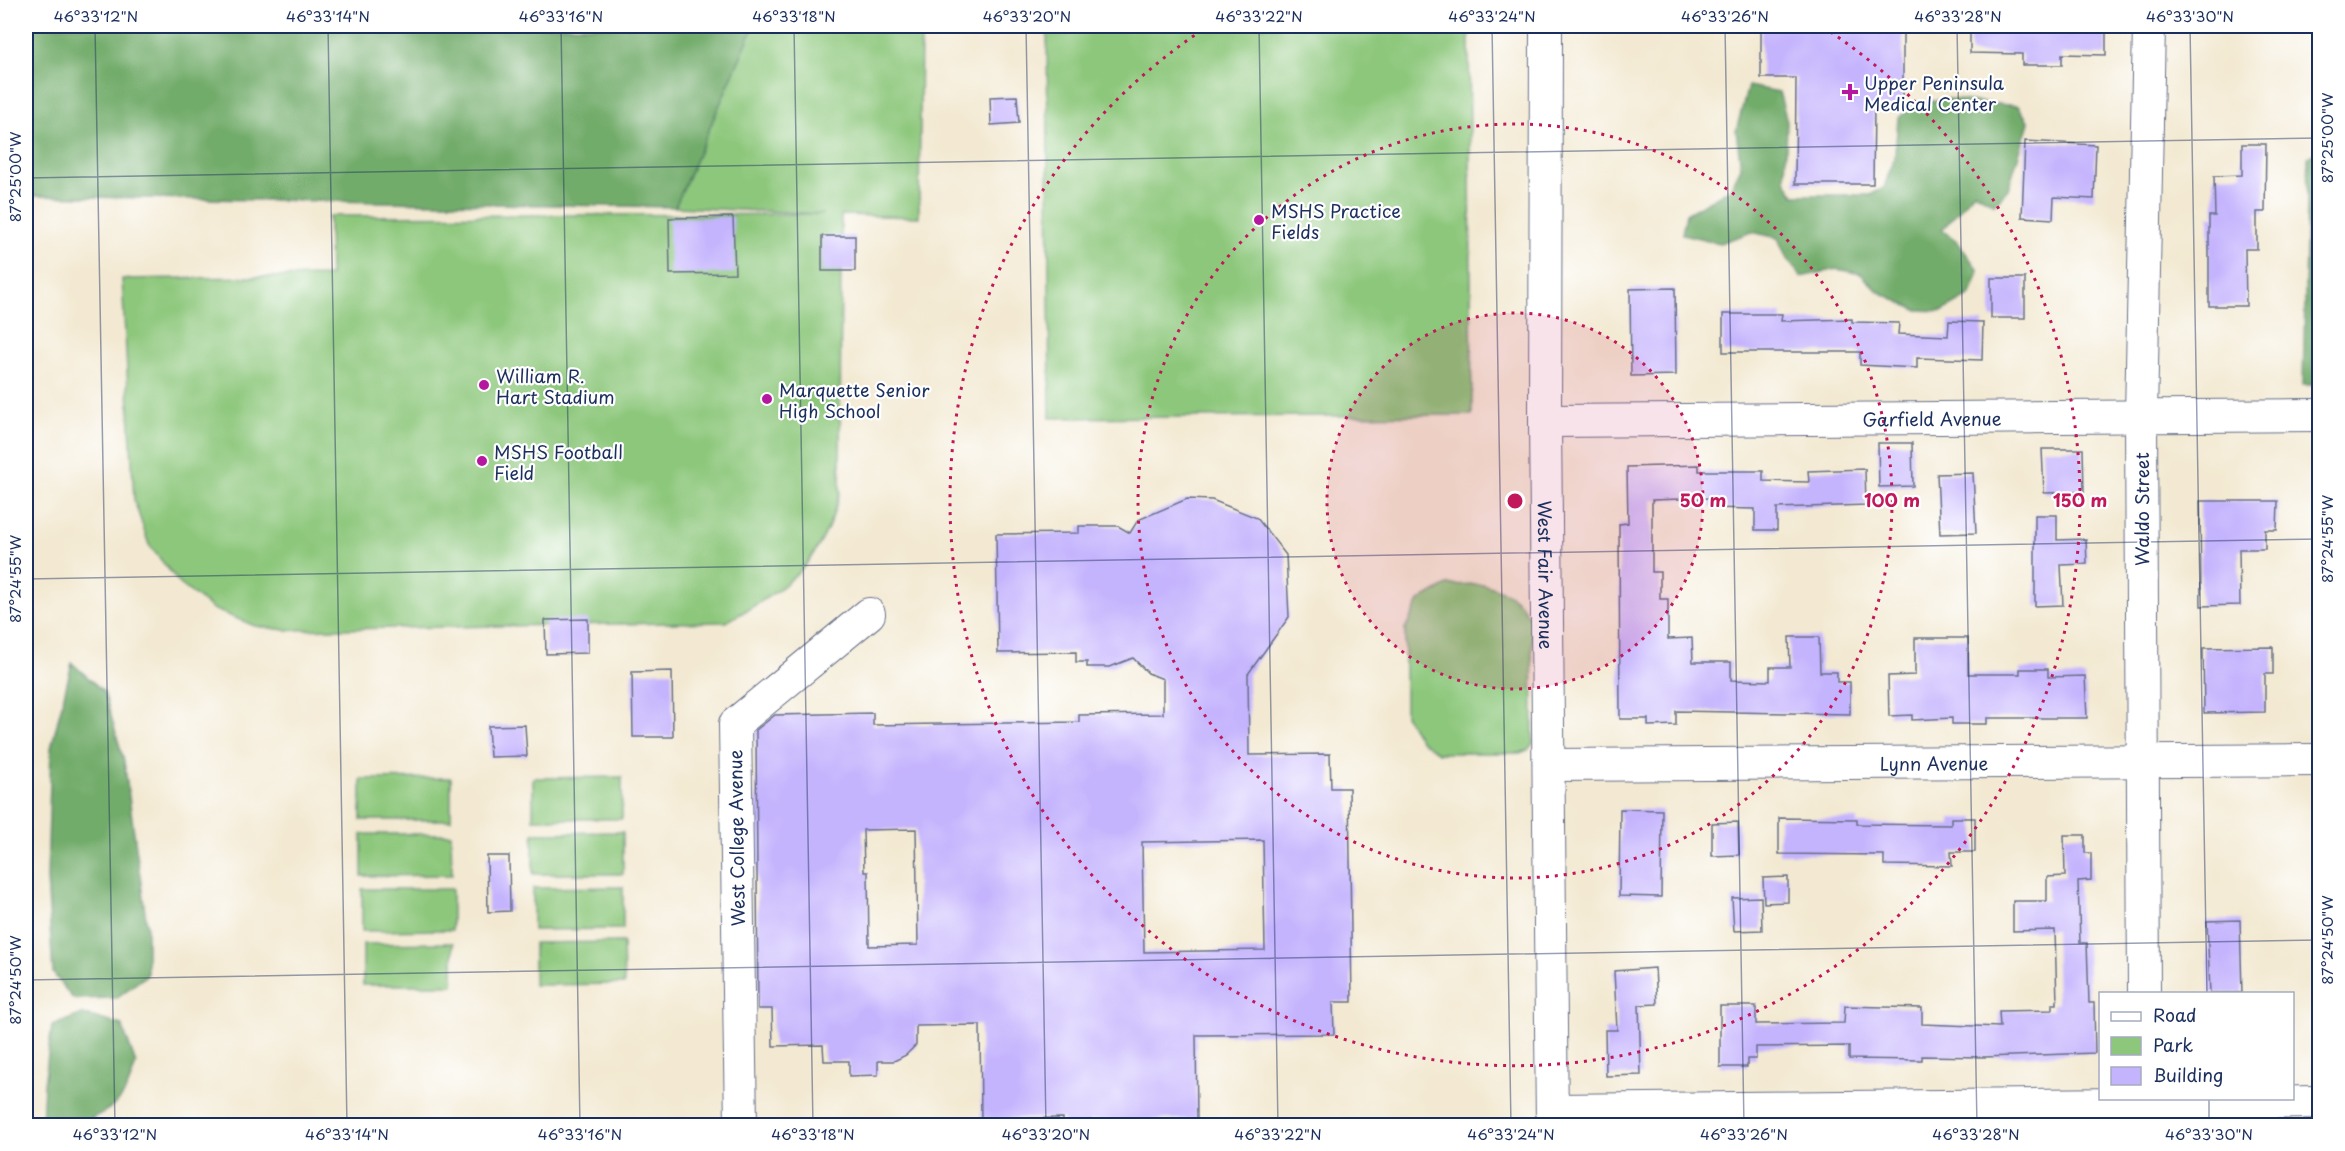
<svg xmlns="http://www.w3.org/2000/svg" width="2345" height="1151" font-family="'Playpen Sans',sans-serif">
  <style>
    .green { fill: #8dc77b; stroke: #547b6c; stroke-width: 1.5 }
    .forest { fill: #72ac6b; stroke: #466e64; stroke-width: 1.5 }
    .building { fill: #c4b3fd; fill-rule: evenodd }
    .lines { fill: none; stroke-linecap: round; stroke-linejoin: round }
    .minor-casing { stroke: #677087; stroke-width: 34 }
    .minor { stroke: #fff; stroke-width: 32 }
    .ticks { fill: none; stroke: #1b2f5e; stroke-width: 1.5; stroke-opacity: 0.45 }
    .ring { fill: none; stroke: #c2185b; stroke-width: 3; stroke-dasharray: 3 6 }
    .poi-dot { fill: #b5179e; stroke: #fff; stroke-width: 2 }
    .labels { text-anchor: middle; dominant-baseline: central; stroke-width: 4.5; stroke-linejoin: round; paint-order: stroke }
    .poi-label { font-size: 18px; fill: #1b2f5e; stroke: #fff; text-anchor: start }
    .street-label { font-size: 18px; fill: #1b2f5e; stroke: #fff }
    .centre { fill: #c2185b; stroke: #fff; stroke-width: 3 }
    .ring-label { font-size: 18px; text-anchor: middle; font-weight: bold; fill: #c2185b; stroke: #fff; stroke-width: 4.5; stroke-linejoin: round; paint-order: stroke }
    .neatline { fill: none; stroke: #1b2f5e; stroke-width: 2 }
    .ticks-label { font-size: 15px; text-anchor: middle; fill: #1b2f5e }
  </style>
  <rect width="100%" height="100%" fill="#fff"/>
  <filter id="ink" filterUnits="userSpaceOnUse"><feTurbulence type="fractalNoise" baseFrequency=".0167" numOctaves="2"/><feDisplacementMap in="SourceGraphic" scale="12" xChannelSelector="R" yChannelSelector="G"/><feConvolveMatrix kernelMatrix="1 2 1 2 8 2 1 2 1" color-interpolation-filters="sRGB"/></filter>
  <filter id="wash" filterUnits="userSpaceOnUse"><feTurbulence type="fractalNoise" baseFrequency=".008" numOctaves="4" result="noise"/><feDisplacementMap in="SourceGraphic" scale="24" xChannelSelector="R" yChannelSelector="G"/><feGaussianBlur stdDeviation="1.35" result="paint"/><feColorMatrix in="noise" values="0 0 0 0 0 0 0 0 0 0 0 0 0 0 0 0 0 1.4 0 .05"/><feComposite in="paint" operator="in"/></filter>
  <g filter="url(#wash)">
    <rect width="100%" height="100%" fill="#f3e9d2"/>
    <g class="green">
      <path d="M754,26H921L919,217L841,215L840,492C822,564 788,588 726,622L285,630L255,626L213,609L180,584L149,545L134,500L122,279L330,276L329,216L823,214L675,207Z"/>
      <path d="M1047,26H1469L1472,415L1050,418Z"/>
      <path d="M1482,584C1507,591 1519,598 1532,621L1533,743L1528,750L1520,753H1438L1420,740L1405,715V629L1419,601L1447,585Z"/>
      <path d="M622,777V819H533V778Z"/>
      <path d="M451,778V820H361V779Z"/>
      <path d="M623,832V874H533V833Z"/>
      <path d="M362,834H451L452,875L362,876Z"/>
      <path d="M623,887V929L533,930V888Z"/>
      <path d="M362,889H452V930L362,931Z"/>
      <path d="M623,942L624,984L534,985V943Z"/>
      <path d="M453,943V985H363V944Z"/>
    </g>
    <g class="forest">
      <path d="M26,26H754L675,207L26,196Z"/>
      <path d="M1748,86L1779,92L1787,121L1785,180L1794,195H1870L1884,188L1895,155L1898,118L1919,103L1947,99L2018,106L2029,122L2008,189L1995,204L1974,192L1942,230L1957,241L1979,271L1971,295L1943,311L1916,310L1879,292L1861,274L1837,269L1801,277L1786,257L1778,238L1752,232L1720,243L1682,234L1686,214L1730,189L1741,167L1736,131Z"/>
      <path d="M2319,151V385H2303L2308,157Z"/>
      <path d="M72,663L104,692L124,761L147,926V975L116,998L73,999L53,973L47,878L51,748Z"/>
      <path d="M82,1014L122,1025L136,1064C125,1096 123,1104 92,1118L91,1125H42L44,1084L52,1026Z"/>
    </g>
    <g id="blocks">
      <g class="building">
        <path d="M1761,26H1903V106H1874L1873,184H1795L1796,78H1761Z"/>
        <path d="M1970,26H2106V55L2062,54V65H2022V54L1970,53Z"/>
        <path d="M1017,96L1019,123L991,125L990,97Z"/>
        <path d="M2025,141L2096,145L2094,199L2054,197L2053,219L2022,217Z"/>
        <path d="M2242,144H2266L2265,212H2257V249H2245L2246,306H2209V216H2215L2214,176L2242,175Z"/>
        <path d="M733,217L735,273L670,274L669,218Z"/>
        <rect x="822" y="236" width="33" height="35"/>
        <rect x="1991" y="278" width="34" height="40"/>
        <path d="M1675,288L1676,375L1631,376L1630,289Z"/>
        <path d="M1723,314H1782L1781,321L1852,319V322L1899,323L1898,334L1948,336L1949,321L1983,322L1982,360L1917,358V368L1860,365V352H1723Z"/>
        <path d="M1878,443H1912L1913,486L1879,487Z"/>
        <path d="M2042,449H2083L2084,492L2044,493Z"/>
        <path d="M1699,465V471H1763V481L1809,482L1808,471L1865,469L1866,505L1777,508V530H1755V509L1710,508V498L1652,500V572H1660V599H1668V639L1692,638L1693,662H1731V680L1770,681V667H1790L1789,637H1819L1820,672H1837V682H1850V714L1676,711V725L1648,726V719H1620L1619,524L1628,523L1627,467Z"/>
        <path d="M1973,473L1976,533L1940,534L1937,474Z"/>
        <path d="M1187,499L1212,500L1257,518L1286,555L1289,617L1248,674L1249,755L1330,754L1331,788H1349L1352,1002H1333L1334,1034L1196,1035L1197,1119L1090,1120V1125H1063V1118L981,1119L980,1025L916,1026V1045L906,1055L894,1061H878V1075L849,1076V1061H824L823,1045L773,1046L772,1009H758L756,730L775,715L873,713V725L1079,722V715L1163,714V679L1148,673L1133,658L1110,667H1087V662H1076V652L998,653L996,534L1079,533V526H1118L1130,533L1138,520ZM916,829L918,945L869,946L868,872H864L863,830ZM1263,840L1265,950L1144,952L1142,842Z"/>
        <path d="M2200,501H2278L2277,530H2265V549H2239L2240,605L2201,606Z"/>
        <path d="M2035,515H2057V540L2086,539L2087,564L2061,565L2063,605L2035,606Z"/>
        <path d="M588,619V653L546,654L545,620Z"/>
        <path d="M1915,638H1968V674H2020V669H2048V677L2085,676L2087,718H1987V724H1952V718L1912,720V715L1889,716L1888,676L1915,675Z"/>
        <path d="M2273,647V674H2265V712L2204,713L2203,648Z"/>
        <path d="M672,671L673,737H633L632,672Z"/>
        <path d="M525,725L527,756L490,757L488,726Z"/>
        <path d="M1620,809L1662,810L1661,897L1619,896Z"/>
        <path d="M1779,818L1857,819V824L1951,825V818H1975V852H1951L1952,866L1884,865V855L1779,854Z"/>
        <path d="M1738,822L1739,855L1712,856V823Z"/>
        <path d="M2064,835H2085V853H2091V880L2078,881L2080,943H2087L2089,1003H2094L2095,1053L1983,1057L1922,1056V1060L1849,1059V1046L1756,1047V1059H1747V1067H1720V1006H1756V1024L1844,1023L1845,1006L1922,1008V1024L2000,1027L1999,1011L2052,1010V1004H2057L2055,930L2013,931V901H2047V877L2065,876Z"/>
        <path d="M487,856H509L510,911L488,912Z"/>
        <path d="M1788,877V902L1764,903L1763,878Z"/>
        <path d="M1761,897L1762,930L1734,931L1732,898Z"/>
        <path d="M2240,920L2242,993H2210L2207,921Z"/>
        <path d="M1655,968L1657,1004L1639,1005L1641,1075L1606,1076L1605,1030H1617L1614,971Z"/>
      </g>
    </g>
  </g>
  <g filter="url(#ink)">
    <use href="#blocks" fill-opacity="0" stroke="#677087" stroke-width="1.5"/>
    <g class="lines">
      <g class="minor-casing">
        <g id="minor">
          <path id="s1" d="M1546,26L1545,421L1552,1126"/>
          <path id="s2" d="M1545,421L2320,415"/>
          <path id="s3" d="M1550,765L2320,760"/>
          <path d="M2144,994L2141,416L2149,26"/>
          <path d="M1552,1110L2320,1102"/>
          <path d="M741,1126L735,724L869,614"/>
        </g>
      </g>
      <use href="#minor" class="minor"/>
    </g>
  </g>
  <path class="ticks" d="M95,26L115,1126M328,26L347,1126M561,26L580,1126M794,26L813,1126M1026,26L1046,1126M1259,26L1278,1126M1492,26L1511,1126M1725,26L1744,1126M1957,26L1977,1126M2190,26L2207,994M26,178L2320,138M26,579L2320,539M26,980L2320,940M2209,1098V1126"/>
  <circle cx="1515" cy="501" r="188" fill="#c2185b" fill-opacity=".12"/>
  <g class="ring">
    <circle cx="1515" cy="501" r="188"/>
    <circle cx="1515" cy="501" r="377"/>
    <path d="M1823 27A565 565 0 1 1 1207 27"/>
  </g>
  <g class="poi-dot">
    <path d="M1847 83h6v6h6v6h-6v6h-6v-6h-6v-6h6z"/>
    <circle cx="1259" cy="220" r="6"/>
    <circle cx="484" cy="385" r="6"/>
    <circle cx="767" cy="399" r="6"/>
    <circle cx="482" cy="461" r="6"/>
  </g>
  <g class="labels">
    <g class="poi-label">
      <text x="1864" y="82">Upper Peninsula<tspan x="1864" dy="21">Medical Center</tspan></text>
      <text x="1271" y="210">MSHS Practice<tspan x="1271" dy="21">Fields</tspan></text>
      <text x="496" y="375">William R.<tspan x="496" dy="21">Hart Stadium</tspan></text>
      <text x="779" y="389">Marquette Senior<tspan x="779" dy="21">High School</tspan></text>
      <text x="494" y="451">MSHS Football<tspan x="494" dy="21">Field</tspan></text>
    </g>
    <g class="street-label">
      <text stroke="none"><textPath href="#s2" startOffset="387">Garfield Avenue</textPath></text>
      <text transform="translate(2141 509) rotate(-90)">Waldo Street</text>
      <text stroke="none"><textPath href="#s1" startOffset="549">West Fair Avenue</textPath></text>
      <text stroke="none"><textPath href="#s3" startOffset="384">Lynn Avenue</textPath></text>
      <text transform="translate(736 838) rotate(-91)">West College Avenue</text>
    </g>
  </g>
  <circle cx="1515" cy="501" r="9" class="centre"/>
  <g class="ring-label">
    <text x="1703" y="507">50 m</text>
    <text x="1892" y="507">100 m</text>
    <text x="2080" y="507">150 m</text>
  </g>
  <rect width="2345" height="1151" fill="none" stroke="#fff" stroke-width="66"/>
  <rect x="2099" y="992" width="195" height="108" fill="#ffffff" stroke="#a4acbf" stroke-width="1.5"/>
  <rect x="2111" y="1012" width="30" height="9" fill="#ffffff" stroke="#a4acbf" stroke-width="1.5"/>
  <text x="2153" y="1022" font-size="18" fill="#1b2f5e">Road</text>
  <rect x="2111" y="1037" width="30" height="18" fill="#8dc77b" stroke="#a4acbf" stroke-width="1.5"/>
  <text x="2153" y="1052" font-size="18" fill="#1b2f5e">Park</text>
  <rect x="2111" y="1067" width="30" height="18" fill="#c4b3fd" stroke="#a4acbf" stroke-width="1.5"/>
  <text x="2153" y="1082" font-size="18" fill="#1b2f5e">Building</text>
  <rect x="33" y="33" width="2279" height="1085" class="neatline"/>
  <g class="ticks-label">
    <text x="96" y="22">46°33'12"N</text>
    <text x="328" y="22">46°33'14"N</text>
    <text x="561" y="22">46°33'16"N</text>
    <text x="794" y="22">46°33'18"N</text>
    <text x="1027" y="22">46°33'20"N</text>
    <text x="1259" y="22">46°33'22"N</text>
    <text x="1492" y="22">46°33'24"N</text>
    <text x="1725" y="22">46°33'26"N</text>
    <text x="1958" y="22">46°33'28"N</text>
    <text x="2190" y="22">46°33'30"N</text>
    <text transform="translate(2328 138) rotate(-90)" y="5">87°25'00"W</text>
    <text transform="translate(16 177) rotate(-90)" y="5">87°25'00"W</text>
    <text transform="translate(2328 539) rotate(-90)" y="5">87°24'55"W</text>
    <text transform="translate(16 579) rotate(-90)" y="5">87°24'55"W</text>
    <text transform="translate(2328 940) rotate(-90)" y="5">87°24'50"W</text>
    <text transform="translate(16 980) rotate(-90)" y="5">87°24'50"W</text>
    <text x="115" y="1140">46°33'12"N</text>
    <text x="347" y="1140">46°33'14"N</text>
    <text x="580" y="1140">46°33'16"N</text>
    <text x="813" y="1140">46°33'18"N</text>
    <text x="1046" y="1140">46°33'20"N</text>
    <text x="1278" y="1140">46°33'22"N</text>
    <text x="1511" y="1140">46°33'24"N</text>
    <text x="1744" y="1140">46°33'26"N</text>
    <text x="1976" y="1140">46°33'28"N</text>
    <text x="2209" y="1140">46°33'30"N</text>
  </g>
</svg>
